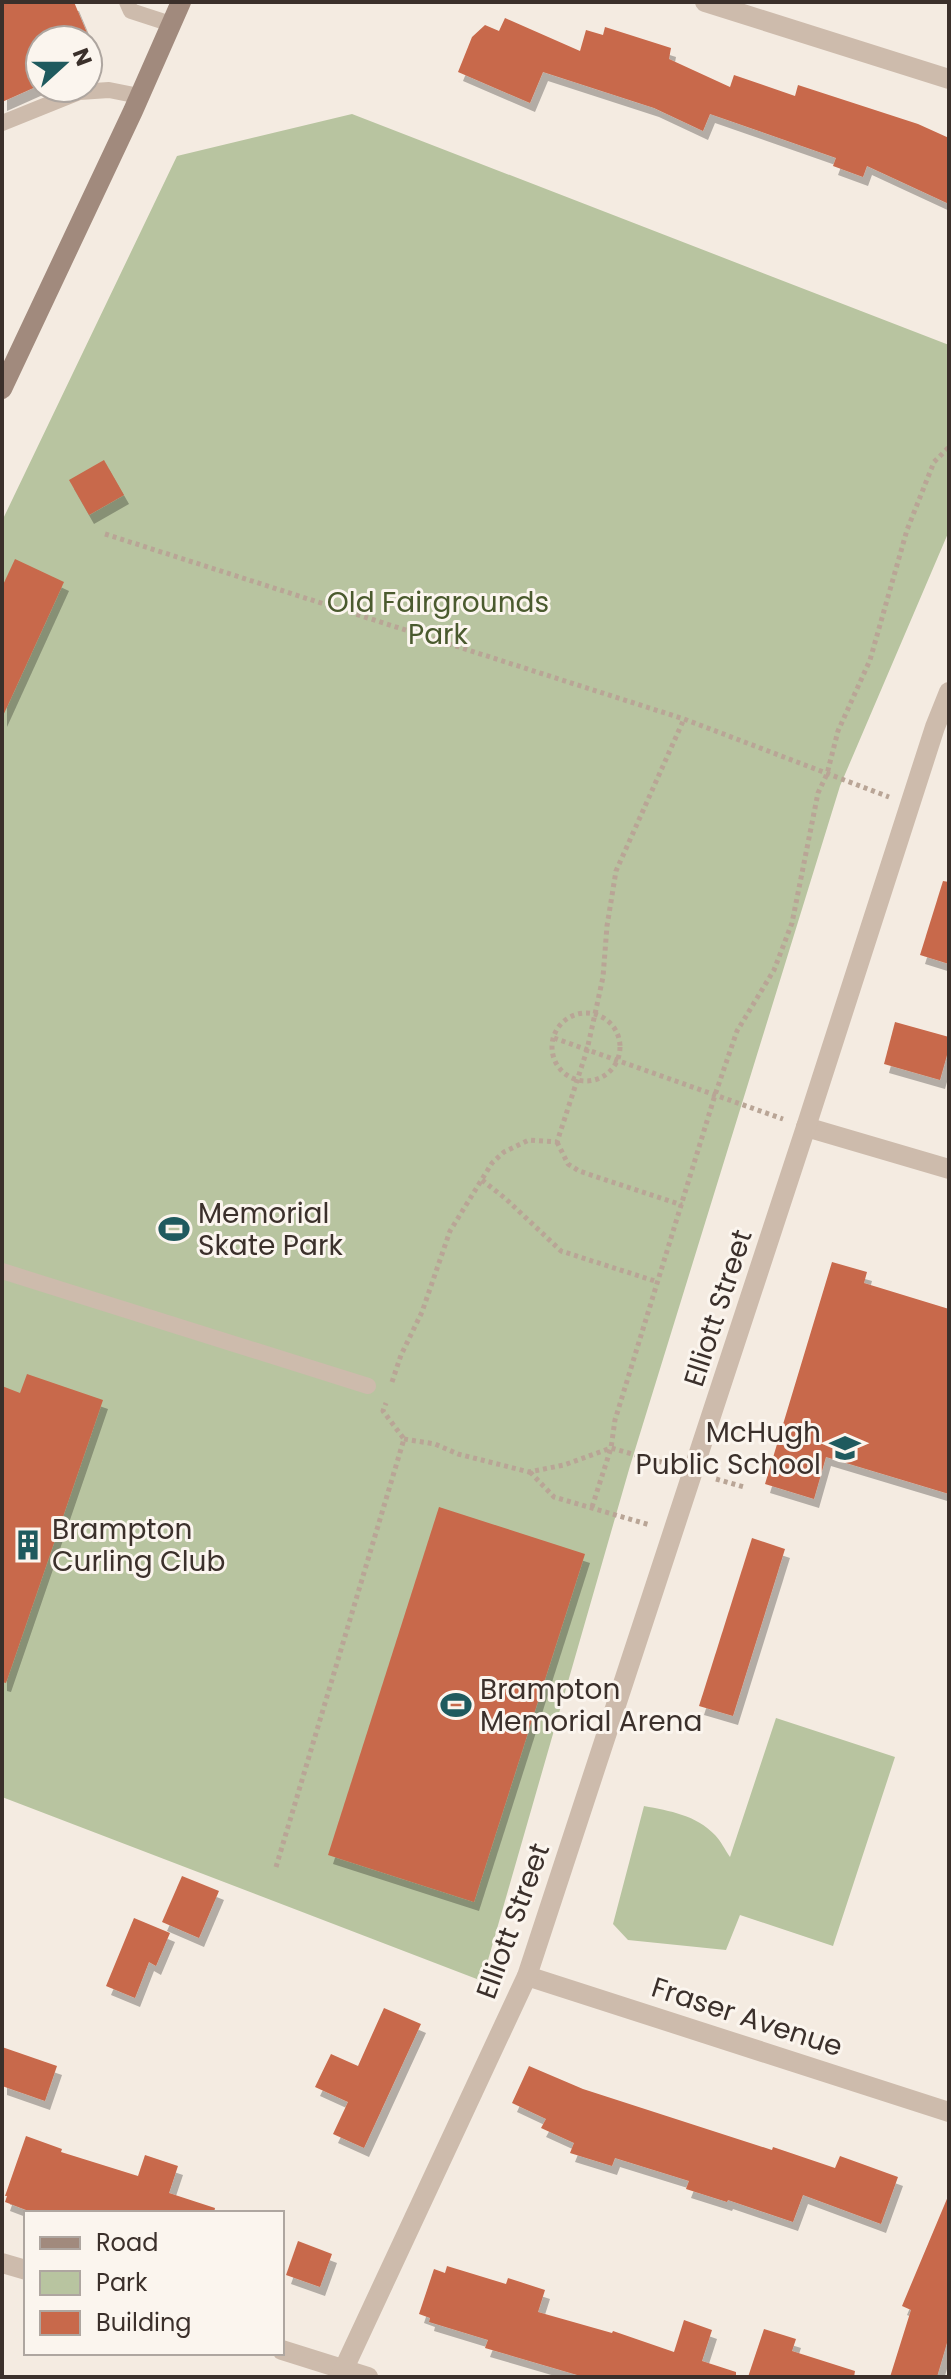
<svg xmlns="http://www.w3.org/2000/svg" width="951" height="2379" font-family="Poppins,sans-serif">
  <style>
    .green { fill: #b8c4a0 }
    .building { fill: #c8694b; filter: url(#shadow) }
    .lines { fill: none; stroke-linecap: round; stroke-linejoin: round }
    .path { stroke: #b9a596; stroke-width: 5; stroke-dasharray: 4 4; stroke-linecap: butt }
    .lane { stroke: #cdbbac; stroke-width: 16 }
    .street { stroke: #cdbbac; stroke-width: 20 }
    .secondary { stroke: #a18a7d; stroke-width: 20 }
    .labels { text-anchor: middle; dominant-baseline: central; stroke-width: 6; stroke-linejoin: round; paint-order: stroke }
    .park-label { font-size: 28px; fill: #4a5a2e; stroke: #fbf5ee }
    .poi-label { font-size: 28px; fill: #3b302b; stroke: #fbf5ee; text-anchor: start }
    .street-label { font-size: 28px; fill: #3b302b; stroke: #fbf5ee }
  </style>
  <defs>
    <filter id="shadow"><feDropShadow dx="5" dy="9" stdDeviation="0" flood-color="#0004"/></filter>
  </defs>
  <rect width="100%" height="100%" fill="#f4ebe1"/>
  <g class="green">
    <path d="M352,114L949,345V531L840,786L630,1466L482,1981L2,1797V521L177,156Z"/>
    <path d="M776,1718L895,1757L833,1946L740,1915L726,1950L628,1940L613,1924L644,1806C670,1811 696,1815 715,1835C721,1841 725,1850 730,1857Z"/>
  </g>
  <g class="building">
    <path d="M2,2H74L90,40H40V85L2,102Z"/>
    <path d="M505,18L580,51L586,30L603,35L605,27L671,48L669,59L730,87L734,75L795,96L798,85L918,124L949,138V204L867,166L863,177L833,166L836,158L710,114L703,131L654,108L543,72L530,103L458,72L472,37L485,25L499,31Z"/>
    <path d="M104,460L124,495L89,515L69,480Z"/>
    <path d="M15,559L64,582L2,718V587Z"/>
    <path d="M943,881L949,882V964L920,955Z"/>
    <path d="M895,1022L949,1037V1048L940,1080L884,1064Z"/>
    <path d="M832,1262L867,1272L864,1283L949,1309V1494L826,1457L814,1499L765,1484Z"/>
    <path d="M27,1374L103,1400L6,1683L2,1682V1386L20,1393Z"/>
    <path d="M439,1507L585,1554L474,1902L328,1855Z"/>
    <path d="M752,1538L785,1549L733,1716L699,1706Z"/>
    <path d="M182,1876L219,1891L199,1938L162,1922Z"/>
    <path d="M134,1918L170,1933L156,1966L149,1962L135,1998L106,1986Z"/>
    <path d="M384,2008L421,2024L364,2148L333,2134L348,2102L315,2087L331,2054L358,2066Z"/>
    <path d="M2,2047L57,2066L45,2101L2,2086Z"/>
    <path d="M529,2066L583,2089L772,2150L773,2147L835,2168L840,2156L898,2177L881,2224L803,2195L793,2222L728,2200L727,2202L686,2189L689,2181L615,2158L612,2166L570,2153L574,2143L541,2128L546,2119L512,2103Z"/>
    <path d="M26,2136L62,2149L61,2152L138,2176L145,2155L178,2166L169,2193L215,2208L214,2213H34L5,2202L7,2196H5Z"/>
    <path d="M949,2194V2336L937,2377H890L911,2310L902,2306Z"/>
    <path d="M298,2241L332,2254L320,2287L286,2275Z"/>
    <path d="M447,2266L506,2284L508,2278L545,2290L538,2312L612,2333L613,2331L674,2352L684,2320L712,2330L702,2361L736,2372V2377H584L485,2348L488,2340L429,2322L430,2318L419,2314L434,2269L445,2273Z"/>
    <path d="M764,2329L796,2339L792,2351L855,2371L854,2377H748Z"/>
  </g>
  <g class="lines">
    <g class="path">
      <path d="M105,534L684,719L889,797"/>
      <circle cx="586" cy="1047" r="34"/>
      <path d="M554,1038L783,1119"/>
      <path d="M557,1142L568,1164L579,1171L682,1205"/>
      <path d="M482,1180L506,1199L561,1251L658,1282"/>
      <path d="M392,1382L401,1355L422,1312L450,1231L492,1163L504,1152L529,1140L557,1142L587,1050L595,1014L603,977L607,926L616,871L684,719"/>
      <path d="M404,1439L435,1444L458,1454L529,1472L564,1465L611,1448L668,1464"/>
      <path d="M530,1472L554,1497L650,1525"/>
      <path d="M716,1479L744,1487"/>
      <path d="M592,1507L611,1448L615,1420L715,1095L737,1031L774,970L792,923L818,793L827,774L838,731L870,660L907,530L934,462L949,447"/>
      <path d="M276,1867L404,1439L383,1411L386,1403"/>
    </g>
    <g class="lane">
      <path d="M127,2L131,11L171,24"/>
      <path d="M2,123L79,92L109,90L139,96"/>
      <path d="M2,1271L368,1386"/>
    </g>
    <g class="street">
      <path d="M705,2L949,79"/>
      <path d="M806,1127L949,1169"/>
      <path d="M527,1976L949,2112"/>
      <path d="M2,2263L26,2270"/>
      <path d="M282,2350L368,2377"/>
      <path d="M340,2377L527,1976L806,1127L935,727L949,692"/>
    </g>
    <path class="secondary" d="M2,389L133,111L181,2"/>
  </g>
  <defs>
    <g id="stadium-bare" transform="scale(2.4)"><path d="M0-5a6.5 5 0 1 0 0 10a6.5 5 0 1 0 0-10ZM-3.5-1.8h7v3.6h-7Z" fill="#1f5a5e" stroke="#fbf5ee" stroke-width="2.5" paint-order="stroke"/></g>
    <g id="school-bare" transform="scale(2.4)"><path d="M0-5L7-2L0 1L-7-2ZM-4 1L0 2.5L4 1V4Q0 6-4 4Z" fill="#1f5a5e" stroke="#fbf5ee" stroke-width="2.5" paint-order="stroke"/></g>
    <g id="building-bare" transform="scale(2.4)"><path d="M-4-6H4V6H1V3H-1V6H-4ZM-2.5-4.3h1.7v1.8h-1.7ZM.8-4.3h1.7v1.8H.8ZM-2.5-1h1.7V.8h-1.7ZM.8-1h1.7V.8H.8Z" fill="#1f5a5e" stroke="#fbf5ee" stroke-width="2.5" paint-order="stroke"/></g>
  </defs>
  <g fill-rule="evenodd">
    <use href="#stadium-bare" x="174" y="1229"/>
    <use href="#school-bare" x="845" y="1448"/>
    <use href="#building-bare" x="28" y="1545"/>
    <use href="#stadium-bare" x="456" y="1705"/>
  </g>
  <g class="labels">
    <g class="park-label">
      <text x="438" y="602">Old Fairgrounds<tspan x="438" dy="32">Park</tspan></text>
    </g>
    <g class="poi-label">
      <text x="198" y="1213">Memorial<tspan x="198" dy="32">Skate Park</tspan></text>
      <text x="821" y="1432" text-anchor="end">McHugh<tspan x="821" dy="32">Public School</tspan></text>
      <text x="52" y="1529">Brampton<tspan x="52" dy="32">Curling Club</tspan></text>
      <text x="480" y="1689">Brampton<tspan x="480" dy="32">Memorial Arena</tspan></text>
    </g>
    <g class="street-label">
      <text transform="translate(718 1308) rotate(-72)">Elliott Street</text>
      <text transform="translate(513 1921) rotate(-70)">Elliott Street</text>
      <text transform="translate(747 2017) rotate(18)">Fraser Avenue</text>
    </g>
  </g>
  <rect width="951" height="2379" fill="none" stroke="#3b302b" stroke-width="8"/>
  <rect x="24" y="2211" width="260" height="144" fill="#fbf5ee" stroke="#aea6a0" stroke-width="2"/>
  <rect x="40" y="2237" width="40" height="12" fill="#a18a7d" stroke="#aea6a0" stroke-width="2"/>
  <text x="96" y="2251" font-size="24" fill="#3b302b">Road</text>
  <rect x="40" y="2271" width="40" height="24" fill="#b8c4a0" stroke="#aea6a0" stroke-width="2"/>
  <text x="96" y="2291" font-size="24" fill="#3b302b">Park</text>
  <rect x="40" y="2311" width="40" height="24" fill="#c8694b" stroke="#aea6a0" stroke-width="2"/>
  <text x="96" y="2331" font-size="24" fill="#3b302b">Building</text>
  <g transform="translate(64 64) rotate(69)"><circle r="38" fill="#fbf5ee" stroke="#aea6a0" stroke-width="2"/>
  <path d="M0-6L14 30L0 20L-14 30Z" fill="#1f5a5e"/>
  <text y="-12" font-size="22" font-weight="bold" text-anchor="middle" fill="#3b302b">N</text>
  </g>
</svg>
